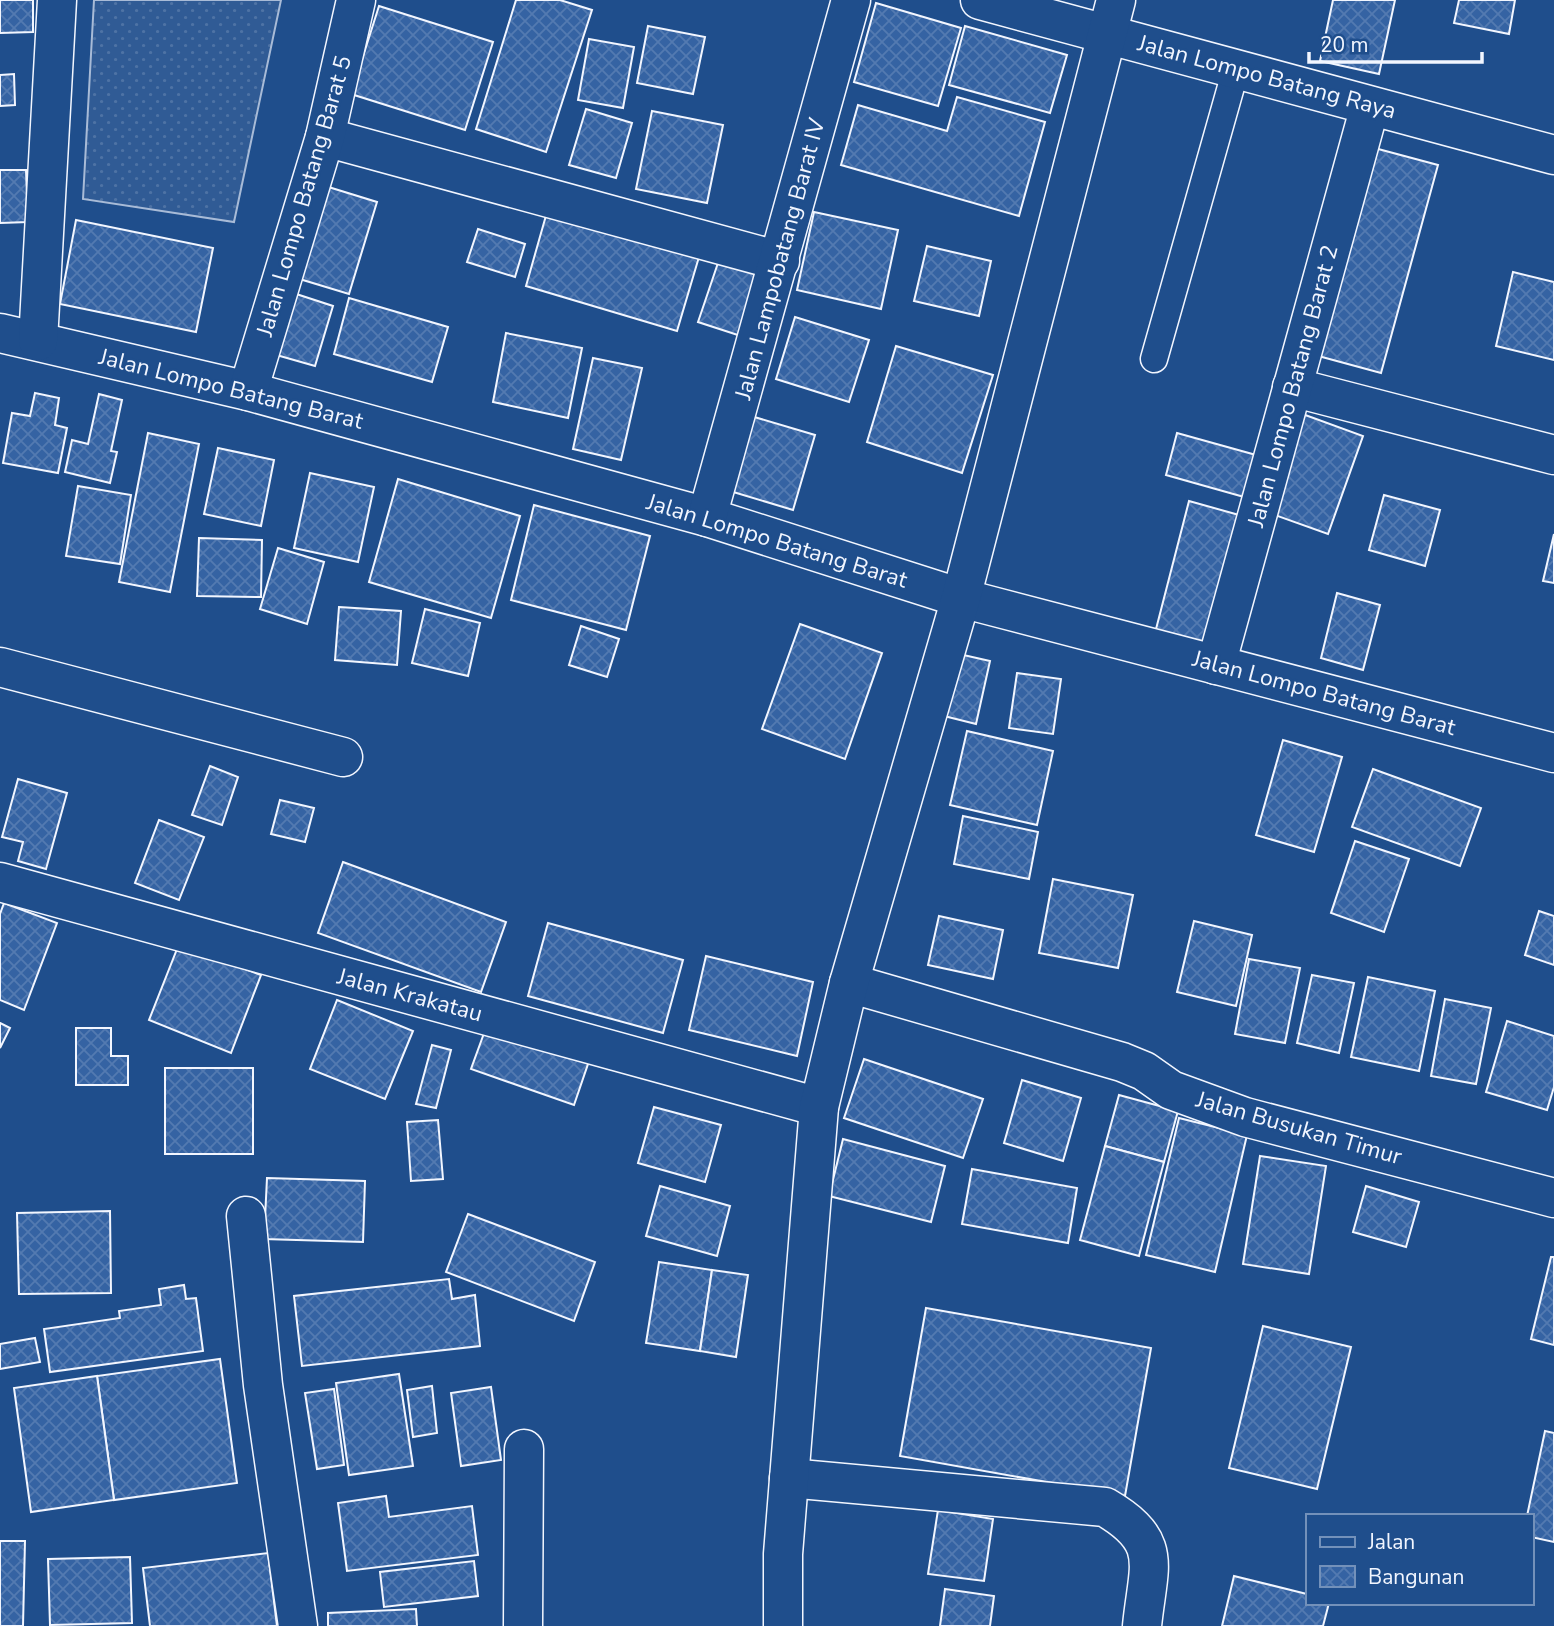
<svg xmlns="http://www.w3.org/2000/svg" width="1554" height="1626" font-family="'Nunito Sans',sans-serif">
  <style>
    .grass { fill: url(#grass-dots); stroke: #a8bbd7; stroke-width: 2 }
    .building { fill: url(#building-cross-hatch); stroke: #f2f6ff; stroke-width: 2 }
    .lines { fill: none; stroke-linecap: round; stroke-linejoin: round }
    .lane-casing { stroke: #f2f6ff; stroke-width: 29 }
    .street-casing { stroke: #f2f6ff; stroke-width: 41 }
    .lane { stroke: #1f4e8c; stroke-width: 26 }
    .street { stroke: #1f4e8c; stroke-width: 38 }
    .labels { text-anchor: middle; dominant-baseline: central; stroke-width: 5; stroke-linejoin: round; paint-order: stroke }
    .street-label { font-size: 23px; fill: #f2f6ff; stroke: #1f4e8c }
  </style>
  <defs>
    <pattern id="grass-dots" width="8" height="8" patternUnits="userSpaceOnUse" patternTransform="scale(1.75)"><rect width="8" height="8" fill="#305b95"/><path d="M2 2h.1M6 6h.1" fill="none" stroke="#4e73a5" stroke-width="1.8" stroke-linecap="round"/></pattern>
    <pattern id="building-cross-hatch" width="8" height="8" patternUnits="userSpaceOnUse" patternTransform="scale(1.75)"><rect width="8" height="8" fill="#3563a3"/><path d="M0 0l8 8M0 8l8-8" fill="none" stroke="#537ab1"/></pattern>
  </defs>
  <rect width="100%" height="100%" fill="#1f4e8c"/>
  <path class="grass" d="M94,0H281L234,222L83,199Z"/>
  <g class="building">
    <path d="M0,0H33V32L0,33Z"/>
    <path d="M516,0H560L592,10L546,152L476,129Z"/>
    <path d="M1333,0H1395L1379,74L1320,61Z"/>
    <path d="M1459,0H1515L1509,34L1454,23Z"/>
    <path d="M876,3L961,28L938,106L854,82Z"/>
    <path d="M379,6L493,42L465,130L351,94Z"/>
    <path d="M648,26L705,37L693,94L637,83Z"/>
    <path d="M965,26L1067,55L1050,113L949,85Z"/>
    <path d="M589,39L634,47L623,108L578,100Z"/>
    <path d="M14,74L15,105L0,106V75Z"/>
    <path d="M957,97L1045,122L1019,216L841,165L858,105L947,131Z"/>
    <path d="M586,109L632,123L616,178L569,165Z"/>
    <path d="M652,111L723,125L707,203L636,189Z"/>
    <path d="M1367,146L1438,165L1381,373L1311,354Z"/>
    <path d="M0,170H26L28,222L0,223Z"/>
    <path d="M322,185L377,202L349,294L293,277Z"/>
    <path d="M547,212L699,257L677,331L526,286Z"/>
    <path d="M814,212L898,230L881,309L797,290Z"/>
    <path d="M76,220L213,248L196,332L60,304Z"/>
    <path d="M478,229L525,244L515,277L467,262Z"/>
    <path d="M927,246L991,261L979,316L914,301Z"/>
    <path d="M720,257L769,273L747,338L698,322Z"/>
    <path d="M1513,272L1554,282V360L1496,346Z"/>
    <path d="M284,290L333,306L315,366L266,352Z"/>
    <path d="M349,298L448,327L432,382L334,354Z"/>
    <path d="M795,317L869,340L849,402L776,379Z"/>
    <path d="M506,333L582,348L568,418L493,402Z"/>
    <path d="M896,346L993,375L962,473L867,442Z"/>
    <path d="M593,358L642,368L621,460L573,449Z"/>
    <path d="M35,393L59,398L55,425L67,428L58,473L3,463L12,413L30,416Z"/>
    <path d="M99,394L122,400L111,451L117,452L110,483L65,472L72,440L88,444Z"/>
    <path d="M1297,412L1363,436L1328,534L1261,510Z"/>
    <path d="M751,416L815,435L793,510L730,491Z"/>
    <path d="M148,433L199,444L170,592L119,582Z"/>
    <path d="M1177,433L1256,455L1244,497L1166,475Z"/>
    <path d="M218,448L274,460L261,526L204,514Z"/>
    <path d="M310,473L374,487L358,562L294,548Z"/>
    <path d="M398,479L520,516L491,618L369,582Z"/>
    <path d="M78,486L131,495L120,564L66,556Z"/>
    <path d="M1384,495L1440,510L1425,566L1369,550Z"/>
    <path d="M1189,501L1239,515L1206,646L1155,633Z"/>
    <path d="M534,505L650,536L626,630L511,600Z"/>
    <path d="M1554,534V583L1543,581Z"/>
    <path d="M199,538L262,540L261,597L197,596Z"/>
    <path d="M278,548L324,562L307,624L260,609Z"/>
    <path d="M1337,593L1380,605L1363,670L1321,658Z"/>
    <path d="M339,607L401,611L397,665L335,660Z"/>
    <path d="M425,609L480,623L468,676L412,663Z"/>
    <path d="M800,624L882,653L845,759L762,729Z"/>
    <path d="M581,626L619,639L607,677L569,665Z"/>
    <path d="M959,654L990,661L976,724L944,716Z"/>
    <path d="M1017,673L1061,679L1053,734L1009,728Z"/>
    <path d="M967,731L1053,751L1037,825L950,805Z"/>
    <path d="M1283,740L1342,757L1314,852L1256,835Z"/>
    <path d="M210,766L238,777L222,825L192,815Z"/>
    <path d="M1373,769L1481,808L1460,866L1352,827Z"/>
    <path d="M18,779L67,793L46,869L18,861L23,842L2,837Z"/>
    <path d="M280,800L314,808L305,842L271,834Z"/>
    <path d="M963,816L1038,832L1029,879L954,864Z"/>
    <path d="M159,820L204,837L179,900L135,883Z"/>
    <path d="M1355,841L1409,859L1384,932L1331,913Z"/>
    <path d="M343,862L506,922L481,992L318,933Z"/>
    <path d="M1053,879L1133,895L1118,968L1039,953Z"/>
    <path d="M4,903L57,923L24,1010L0,1000V914Z"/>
    <path d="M1539,911L1554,916V965L1525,955Z"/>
    <path d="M939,916L1003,930L993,979L928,965Z"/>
    <path d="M1194,921L1252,935L1236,1006L1177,992Z"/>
    <path d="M548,923L683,960L663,1033L528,996Z"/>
    <path d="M179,944L261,975L231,1053L149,1020Z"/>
    <path d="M706,956L813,982L797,1056L689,1030Z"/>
    <path d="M1249,959L1300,968L1285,1043L1235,1034Z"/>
    <path d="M1312,975L1354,983L1339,1053L1297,1043Z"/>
    <path d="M1368,977L1435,991L1419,1071L1351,1057Z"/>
    <path d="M1445,999L1491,1008L1476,1084L1431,1076Z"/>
    <path d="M337,1000L413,1031L385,1099L310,1069Z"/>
    <path d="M1507,1021L1554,1036V1087L1547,1110L1486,1092Z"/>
    <path d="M0,1023L10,1028L0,1048Z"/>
    <path d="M487,1025L589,1061L574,1105L471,1069Z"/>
    <path d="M76,1028H111V1056H128V1085H76Z"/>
    <path d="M432,1045L451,1050L436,1108L416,1104Z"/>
    <path d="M864,1059L983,1099L963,1158L844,1118Z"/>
    <rect x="165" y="1068" width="88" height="86"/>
    <path d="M1022,1080L1081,1098L1063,1161L1004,1143Z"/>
    <path d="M1119,1095L1178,1111L1164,1162L1105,1146Z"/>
    <path d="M654,1107L721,1125L705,1182L638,1163Z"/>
    <path d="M1179,1118L1247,1135L1215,1272L1146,1255Z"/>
    <path d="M438,1120L443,1179L411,1181L407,1122Z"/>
    <path d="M843,1139L945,1166L931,1222L829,1196Z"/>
    <path d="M1105,1146L1164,1162L1139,1256L1080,1240Z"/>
    <path d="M1260,1156L1326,1166L1309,1274L1243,1264Z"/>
    <path d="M972,1169L1077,1188L1068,1243L962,1224Z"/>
    <path d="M267,1178L365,1181L363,1242L264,1239Z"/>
    <path d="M660,1186L730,1206L717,1256L646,1236Z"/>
    <path d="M1366,1186L1419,1202L1406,1247L1353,1232Z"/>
    <path d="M110,1211L111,1293L19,1294L17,1213Z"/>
    <path d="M468,1214L595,1262L574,1321L446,1272Z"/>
    <path d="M1551,1257H1554V1345L1531,1339Z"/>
    <path d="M659,1262L712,1270L700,1351L646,1343Z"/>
    <path d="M712,1270L748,1275L736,1357L700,1351Z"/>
    <path d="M449,1279L452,1299L475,1295L480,1346L302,1366L294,1296Z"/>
    <path d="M184,1285L186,1299L196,1298L203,1351L50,1372L44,1329L120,1318L119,1311L161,1305L159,1289Z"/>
    <path d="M926,1308L1151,1348L1125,1496L900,1456Z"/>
    <path d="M1263,1326L1351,1347L1317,1489L1229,1468Z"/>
    <path d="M35,1338L40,1362L0,1369V1344Z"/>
    <path d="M220,1359L237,1483L114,1500L97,1376Z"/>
    <path d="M399,1374L413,1466L349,1475L336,1383Z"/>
    <path d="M97,1376L114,1500L31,1512L14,1388Z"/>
    <path d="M432,1386L437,1433L413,1437L407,1390Z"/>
    <path d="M491,1387L501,1460L461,1466L451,1393Z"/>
    <path d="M334,1389L344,1465L317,1469L305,1393Z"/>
    <path d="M1545,1431L1554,1433V1542L1531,1537V1516H1527Z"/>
    <path d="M386,1496L389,1517L472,1506L478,1555L347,1571L338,1503Z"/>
    <path d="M938,1510L993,1519L984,1581L928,1574Z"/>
    <path d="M0,1541H25L23,1626H0Z"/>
    <path d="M268,1553L277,1626H150L143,1568Z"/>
    <path d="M130,1557L132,1623L50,1625L48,1559Z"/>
    <path d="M474,1561L478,1596L384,1607L380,1572Z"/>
    <path d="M1234,1576L1307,1594V1603H1329L1323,1626H1222Z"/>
    <path d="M945,1589L994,1596L990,1626H940Z"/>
    <path d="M416,1609L417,1626H328V1613Z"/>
  </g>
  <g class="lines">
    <g class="lane-casing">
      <path id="lane" d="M1154,359L1236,69"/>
    </g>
    <g class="street-casing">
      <g id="street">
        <path d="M980,0L1554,155"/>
        <path d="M325,137L780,261"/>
        <path d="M0,333L248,391L707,517L961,598L1554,753"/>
        <path d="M38,341L57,0"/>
        <path d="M1292,387L1554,455"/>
        <path d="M248,391L325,137L356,0"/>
        <path d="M707,517L851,0"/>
        <path d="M1216,665L1370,106"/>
        <path d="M0,667L343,757"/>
        <path d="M0,882L819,1107"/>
        <path d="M849,983L1122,1062L1144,1071L1171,1090L1245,1117L1554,1198"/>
        <path d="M246,1216L263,1385L298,1626"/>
        <path d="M789,1478L1105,1507C1165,1542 1148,1565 1142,1626"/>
        <path d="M523,1626L524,1449"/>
        <path d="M783,1626V1554L819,1107L849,983L961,598L1116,0"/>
      </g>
    </g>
    <use href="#lane" class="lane"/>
    <use href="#street" class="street"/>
  </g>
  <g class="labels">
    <g class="street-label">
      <text transform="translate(1267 77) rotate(15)">Jalan Lompo Batang Raya</text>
      <text transform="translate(304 196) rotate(-74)">Jalan Lompo Batang Barat 5</text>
      <text transform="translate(780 259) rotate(-75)">Jalan Lampobatang Barat IV</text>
      <text transform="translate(1293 386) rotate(-75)">Jalan Lompo Batang Barat 2</text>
      <text transform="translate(231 389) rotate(14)">Jalan Lompo Batang Barat</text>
      <text transform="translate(777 541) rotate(17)">Jalan Lompo Batang Barat</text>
      <text transform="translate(1324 693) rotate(15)">Jalan Lompo Batang Barat</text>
      <text transform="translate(410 995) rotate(15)">Jalan Krakatau</text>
      <text transform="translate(1299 1128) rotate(16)">Jalan Busukan Timur</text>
    </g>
  </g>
  <rect x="1306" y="1514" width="228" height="91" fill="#1f4e8c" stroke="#7391ba" stroke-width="2"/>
  <rect x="1320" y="1537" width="35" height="10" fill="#1f4e8c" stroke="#7391ba" stroke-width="2"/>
  <text x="1368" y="1549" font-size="21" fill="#f2f6ff">Jalan</text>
  <rect x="1320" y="1566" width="35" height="21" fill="url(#building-cross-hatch)" stroke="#7391ba" stroke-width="2"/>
  <text x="1368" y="1584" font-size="21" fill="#f2f6ff">Bangunan</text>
  <path d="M1309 52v10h173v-10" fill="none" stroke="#f2f6ff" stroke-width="3.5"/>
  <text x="1320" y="52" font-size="21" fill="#f2f6ff" stroke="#1f4e8c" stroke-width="5" paint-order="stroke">20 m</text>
</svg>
